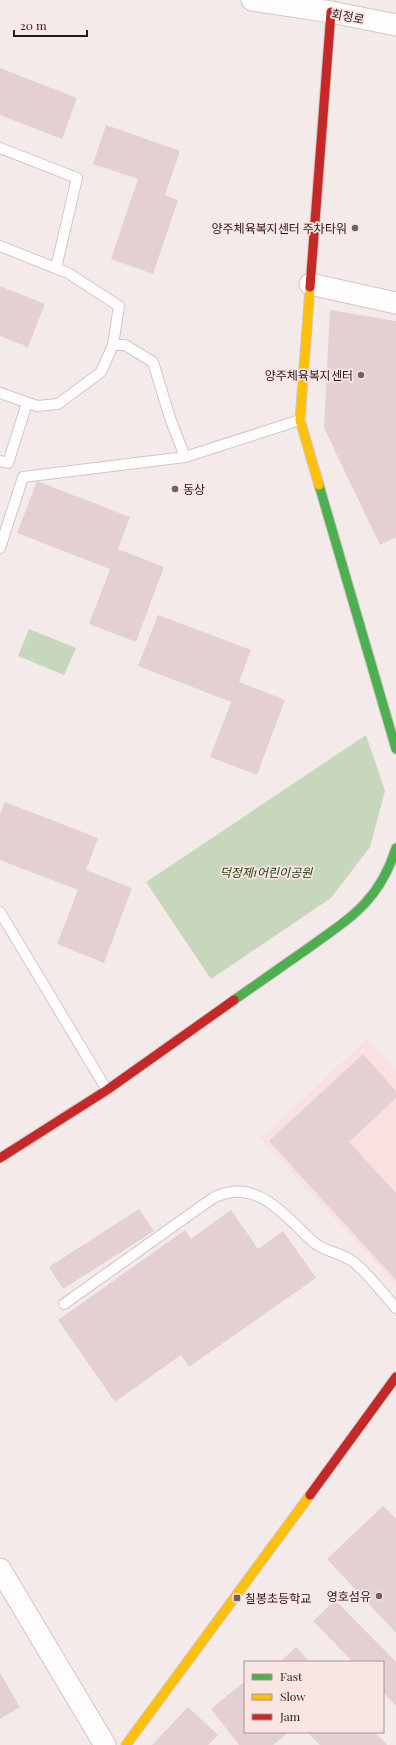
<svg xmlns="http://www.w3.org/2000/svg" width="396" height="1745" font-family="'Playfair Display','Noto Sans KR',serif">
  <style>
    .built { fill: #f9e1e1 }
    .green { fill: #c7d7bb }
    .building { fill: #e4d0d1 }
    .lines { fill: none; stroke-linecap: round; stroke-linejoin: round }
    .lane-casing { stroke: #d2c5c5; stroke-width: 12 }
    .street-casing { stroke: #d2c5c5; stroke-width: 23 }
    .fast-casing { stroke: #d2c5c5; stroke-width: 11 }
    .slow-casing { stroke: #d2c5c5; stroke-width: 11 }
    .jam-casing { stroke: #d2c5c5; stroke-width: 11 }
    .lane { stroke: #fefcfc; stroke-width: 10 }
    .street { stroke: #fefcfc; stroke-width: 21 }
    .fast { stroke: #4caf50; stroke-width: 9 }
    .slow { stroke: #ffc107; stroke-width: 9 }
    .jam { stroke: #c62828; stroke-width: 9 }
    .poi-dot { fill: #716262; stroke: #fae5e5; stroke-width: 1.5 }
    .labels { text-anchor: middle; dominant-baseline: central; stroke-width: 3.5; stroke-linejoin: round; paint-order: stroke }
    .street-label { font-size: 12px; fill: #2a1919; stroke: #fae5e5 }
    .poi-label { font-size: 12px; fill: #2a1919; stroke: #fae5e5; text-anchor: end }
    .park-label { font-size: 12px; font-style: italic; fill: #1c420a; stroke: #fae5e5 }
  </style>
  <rect width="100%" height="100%" fill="#f5eaea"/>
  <path class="built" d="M367,1039L396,1070V1285L260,1138Z"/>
  <g class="green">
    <path d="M29,629L76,648L64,675L18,656Z"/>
    <path d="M366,735L385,791L370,847L331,898L211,979L146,882Z"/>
  </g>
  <g class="building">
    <path d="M0,68L77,98L62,139L0,115Z"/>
    <path d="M106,125L180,151L165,195L178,200L153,274L111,259L138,179L93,164Z"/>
    <path d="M0,286L45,304L28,347L0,336Z"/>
    <path d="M330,310L396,321V537L380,545L324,428Z"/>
    <path d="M37,481L130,517L118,549L164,567L136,642L89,624L110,569L17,533Z"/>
    <path d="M158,615L251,650L239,682L285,700L257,775L210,757L231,702L138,666Z"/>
    <path d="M5,802L98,838L86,870L132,888L104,963L57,944L78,890L0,860V814Z"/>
    <path d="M363,1054L396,1091V1098L349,1142L396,1193V1280L269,1141Z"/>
    <path d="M139,1209L154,1231L63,1289L49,1267Z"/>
    <path d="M231,1210L258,1249L283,1231L316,1278L189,1367L181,1355L115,1402L58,1320L185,1230L191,1239Z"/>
    <path d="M383,1506L396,1519V1633L327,1559Z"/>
    <path d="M335,1600L396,1662V1706L383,1692V1662H353L313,1621Z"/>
    <path d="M296,1647L310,1662H280Z"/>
    <path d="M0,1673L20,1707L0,1719Z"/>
    <path d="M245,1681V1732H289L273,1745H239L211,1709Z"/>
    <path d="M188,1707L218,1735L208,1745H152Z"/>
    <path d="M307,1732H375L387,1745H320Z"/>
  </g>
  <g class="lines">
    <g class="lane-casing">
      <g id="lane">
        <path d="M0,148L77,178L56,268"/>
        <path d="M0,246L68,273L119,306L113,345"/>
        <path d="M0,393L37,406L58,404L101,372L113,345H125L153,362L170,418L185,457L300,420"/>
        <path d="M0,461L8,463L27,403"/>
        <path d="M0,548L23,477L185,457"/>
        <path d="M0,912L107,1090"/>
        <path d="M64,1304L213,1198C258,1175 286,1219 316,1244C327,1252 341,1253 352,1261C364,1268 385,1296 396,1308"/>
      </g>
    </g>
    <g class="street-casing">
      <g id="street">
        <path d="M252,0L331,12L396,25"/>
        <path d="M310,284L396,303"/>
        <path d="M0,1569L105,1745"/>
      </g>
    </g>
    <g class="fast-casing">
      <g id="fast">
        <path d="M319,485L396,749"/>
        <path d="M234,1000C258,983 283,966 307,949C350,918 379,902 396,848"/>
      </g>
    </g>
    <g class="slow-casing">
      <g id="slow">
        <path d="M310,287L300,420L319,485"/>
        <path d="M126,1745L310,1495"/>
      </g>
    </g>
    <g class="jam-casing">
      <g id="jam">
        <path d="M310,287L331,12"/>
        <path d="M0,1158L107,1090L234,1000"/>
        <path d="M310,1495L396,1377"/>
      </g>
    </g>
    <use href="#lane" class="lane"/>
    <use href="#street" class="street"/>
    <use href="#fast" class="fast"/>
    <use href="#slow" class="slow"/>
    <use href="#jam" class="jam"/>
  </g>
  <g class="poi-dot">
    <circle cx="355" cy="228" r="4"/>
    <circle cx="361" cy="375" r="4"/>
    <circle cx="175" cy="489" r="4"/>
    <circle cx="379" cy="1596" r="4"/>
    <rect x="233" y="1594" width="8" height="8" rx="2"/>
  </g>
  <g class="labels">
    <g class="street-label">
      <text transform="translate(348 16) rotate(11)">회정로</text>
    </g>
    <g class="poi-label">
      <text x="347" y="228">양주체육복지센터 주차타워</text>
      <text x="353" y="375">양주체육복지센터</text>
      <text x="183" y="489" text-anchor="start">동상</text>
      <text x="371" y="1596">영호섬유</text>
      <text x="245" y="1598" text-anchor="start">칠봉초등학교</text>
    </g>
    <g class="park-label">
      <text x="266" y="872">덕정제1어린이공원</text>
    </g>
  </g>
  <rect x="244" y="1661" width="140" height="72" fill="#fae5e5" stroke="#a79393"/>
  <rect x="252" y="1674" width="20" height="6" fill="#4caf50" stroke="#a79393"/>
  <text x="280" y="1681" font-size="12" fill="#2a1919">Fast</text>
  <rect x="252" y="1694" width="20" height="6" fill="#ffc107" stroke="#a79393"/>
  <text x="280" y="1701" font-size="12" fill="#2a1919">Slow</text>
  <rect x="252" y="1714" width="20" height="6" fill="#c62828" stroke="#a79393"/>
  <text x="280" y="1721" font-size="12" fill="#2a1919">Jam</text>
  <path d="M14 30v6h73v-6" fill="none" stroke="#2a1919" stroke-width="2"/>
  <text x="20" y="30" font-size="12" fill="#2a1919" stroke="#fae5e5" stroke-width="3" paint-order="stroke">20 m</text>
</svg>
